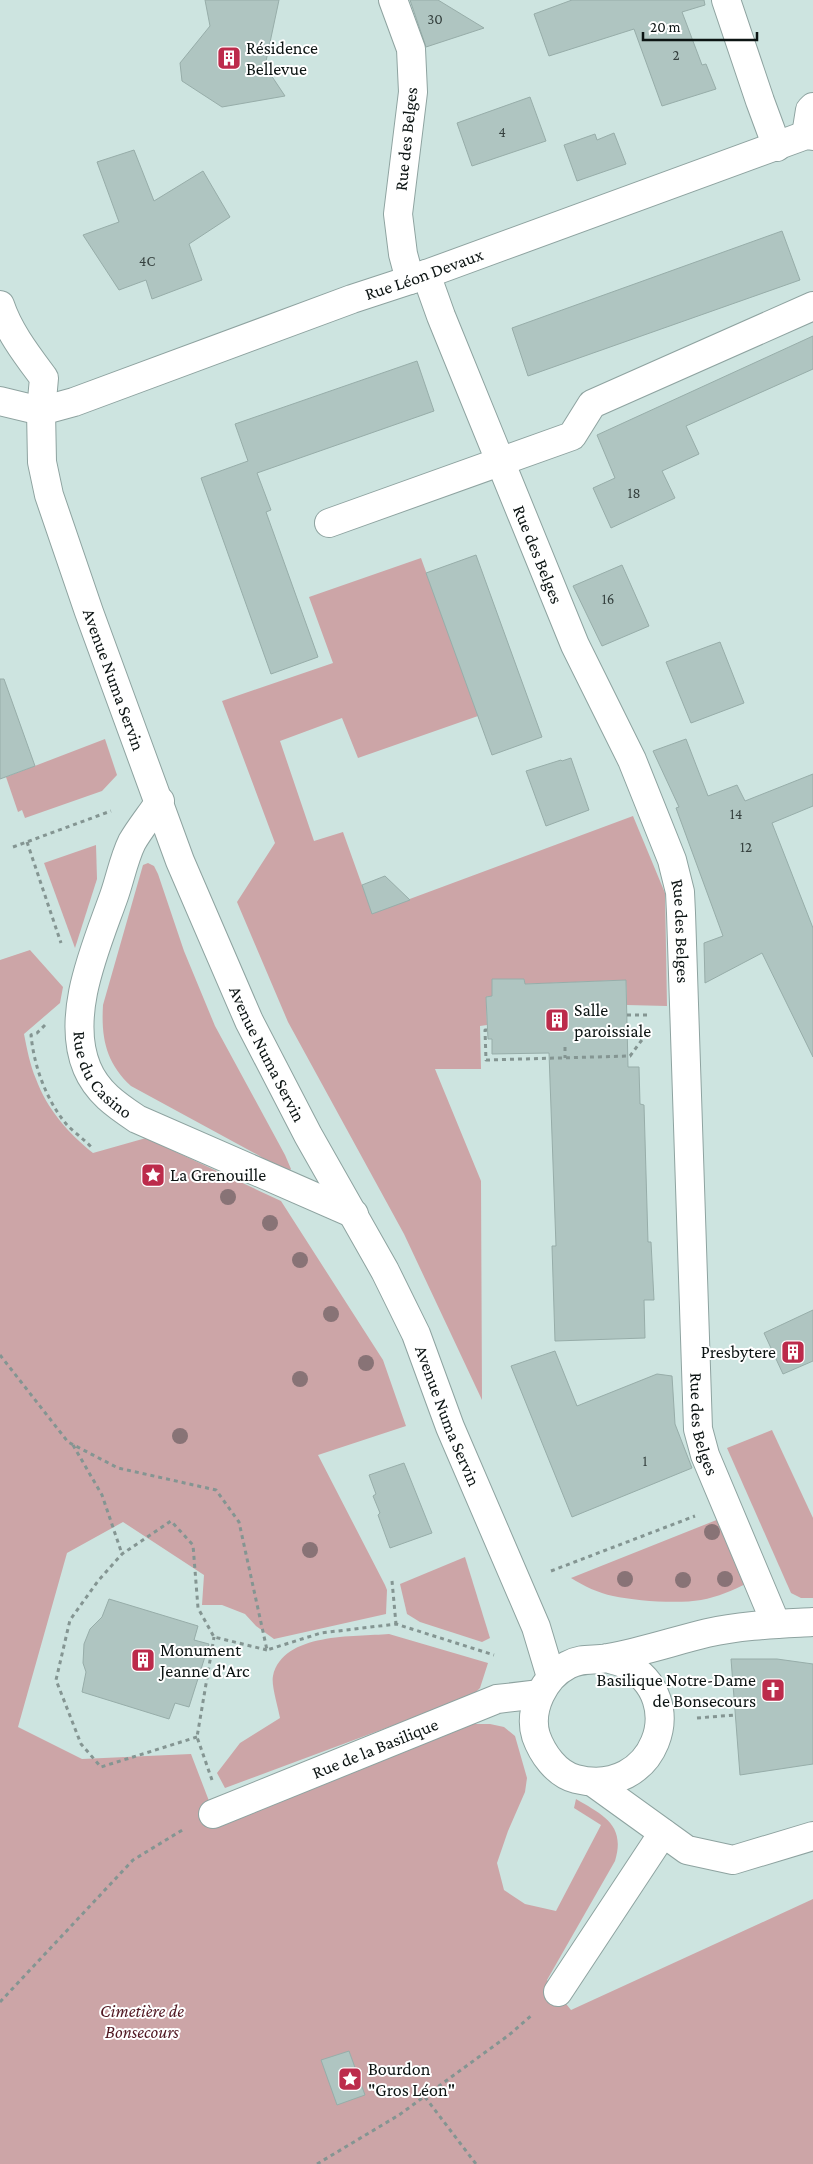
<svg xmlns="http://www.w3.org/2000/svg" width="813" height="2164" font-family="'Crimson Pro',serif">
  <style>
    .green { fill: #cca5a7 }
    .building { fill: #afc5c1; stroke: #97ada9 }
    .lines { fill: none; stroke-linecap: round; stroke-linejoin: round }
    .minor-casing { stroke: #8ea3a0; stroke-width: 30 }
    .path { stroke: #849592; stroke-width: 3; stroke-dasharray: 4 4; stroke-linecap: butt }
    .minor { stroke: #fff; stroke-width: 28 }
    .tree { fill: #887376 }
    .labels { text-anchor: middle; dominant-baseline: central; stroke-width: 4; stroke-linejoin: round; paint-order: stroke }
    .number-label { font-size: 15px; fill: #35403e }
    .poi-label { font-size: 18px; fill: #0c1413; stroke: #fff; text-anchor: start }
    .street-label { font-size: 18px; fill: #0c1413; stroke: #fff }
    .park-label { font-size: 18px; font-style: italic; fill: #4f1620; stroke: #fff }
  </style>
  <rect width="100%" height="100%" fill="#cde4e0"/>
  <g class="green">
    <path d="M421,558L478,716L358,758L342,718L280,741L314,841L343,832L372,913L633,816L665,893L667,1006L627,1005L626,980L525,984L524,979L492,980V996L486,997L487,1025L480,1026L481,1069H435L481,1181L482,1400L404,1234L288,1022L237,902L275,843L222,701L333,663L309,597Z"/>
    <path d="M105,739L117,775L102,791L25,818L22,810L18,812L6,777Z"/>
    <path d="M96,845L97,879L75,948L44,863Z"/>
    <path d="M148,863L154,866L158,874L184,951L215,1026L285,1155L291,1169L289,1171H283L258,1155L131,1086C106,1063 101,1038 103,1005L143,865Z"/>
    <path d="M30,950L63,987L60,1003L24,1034C27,1049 30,1065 36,1079C47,1109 68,1133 93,1153L146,1138L281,1201L383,1360L406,1426L318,1455L385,1585L387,1590L386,1614L274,1639L256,1626L245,1614L222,1605H202L204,1575L123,1522L67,1553L18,1727L82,1759L191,1754L214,1814L436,1724H490L504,1727L515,1736L527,1778L525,1792L508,1831L497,1863L504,1890L525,1904L556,1911L601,1825L574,1808L576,1799C603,1815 626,1825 615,1861L547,1980L571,2010L813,1899V2164H0V960Z"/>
    <path d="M772,1430L813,1518V1598H801L791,1593L727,1448Z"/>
    <path d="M719,1519L748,1583C733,1590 718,1597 701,1600C678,1604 636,1601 613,1596C598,1593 584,1586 571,1578Z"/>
    <path d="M465,1557L490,1638L482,1642L420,1622L407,1614L400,1584Z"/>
    <path d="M389,1634L488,1663L480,1688L472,1696L225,1788L217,1773L240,1743L280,1718C278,1707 271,1685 273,1676C283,1632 355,1637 389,1634Z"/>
  </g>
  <g class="building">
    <path d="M205,0H279L265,66L285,96L222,107L182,81L180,63L210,26Z"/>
    <path d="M410,0H438L484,28L426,47Z"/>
    <path d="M572,0H704L705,5L682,12L702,65L706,64L716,89L662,106L634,29L549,56L534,14Z"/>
    <path d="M530,97L546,141L472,166L457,123Z"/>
    <path d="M614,133L626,164L577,181L564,145L595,134L597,140Z"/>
    <path d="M134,150L154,201L203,171L230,217L189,244L202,280L152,299L146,280L119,290L83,235L119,222L97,162Z"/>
    <path d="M782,231L800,280L528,376L512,328Z"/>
    <path d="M813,336V369L686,426L699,454L662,471L675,498L611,528L593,488L615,478L597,435Z"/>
    <path d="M417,361L434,411L257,473L271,510L266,512L318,657L271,674L201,478L248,461L235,424Z"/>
    <path d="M476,555L542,737L492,755L426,573Z"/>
    <path d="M622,565L649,626L602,646L573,586Z"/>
    <path d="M720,642L744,703L691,723L666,662Z"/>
    <path d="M0,679H4L35,766L0,779Z"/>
    <path d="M686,739L708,796L737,785L745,801L813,774V806L772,823L813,928V1057L762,953L705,983L704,943L723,936L676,808L679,807L653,751Z"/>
    <path d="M571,758L589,810L546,826L526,771L561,760L562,761Z"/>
    <path d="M385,876L410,900L372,914L362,885Z"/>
    <path d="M492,979H524L525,984L626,980L628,1067H639L640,1104L644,1105L648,1242H651L654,1300H644L645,1338L555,1341L552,1246H556L549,1053L492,1054V1039H488L486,997L492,996Z"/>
    <path d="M813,1310V1361L783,1374L764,1333Z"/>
    <path d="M555,1351L577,1406L657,1374L672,1376L675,1424L692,1468L572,1517L511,1366Z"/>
    <path d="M404,1463L432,1533L390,1548L378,1515L380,1513L373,1496L376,1494L369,1475Z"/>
    <path d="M109,1599L198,1626L194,1640L209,1644L189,1707L175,1703L169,1719L82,1692L86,1672L83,1663L84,1644L90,1629L102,1617Z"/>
    <path d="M731,1659H777L813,1664V1764L740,1775Z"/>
    <path d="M349,2051L365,2095L337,2105L321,2060Z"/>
  </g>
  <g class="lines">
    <g class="minor-casing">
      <g id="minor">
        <path d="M393,0L411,49L413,92L398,214L403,254L410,280"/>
        <path d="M726,0L760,101L777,147"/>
        <path d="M806,135L810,110L813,107"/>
        <path id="s1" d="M426,274L441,316L575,645L632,760L672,860L680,892L681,913L698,1429L705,1455L776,1624"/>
        <path id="s2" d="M0,305C9,332 27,355 44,378L41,411L42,462L49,495L89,612L180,861L249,1021L308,1135L385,1271L416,1334L450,1427L536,1627L551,1677"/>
        <path id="s3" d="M0,401L41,411L74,402L352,299L410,280L806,135L813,136"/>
        <path d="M329,523L572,436L592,404L813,306"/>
        <path id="s4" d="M160,801C151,815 140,828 132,842C124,858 120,879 114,896C96,947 65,1015 87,1068C97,1092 116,1105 137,1119L354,1214"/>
        <path d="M607,1658C612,1660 619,1661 625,1664C692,1699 654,1799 576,1779C556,1774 542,1753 536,1736C528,1710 544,1677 568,1665C583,1657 593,1661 608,1658C642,1652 674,1641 707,1633C742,1625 778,1624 813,1622"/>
        <path d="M594,1783L687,1850L733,1860L813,1836"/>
        <path id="s5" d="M213,1814L497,1699L540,1694"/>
        <path d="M558,1992L663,1833"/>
      </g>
    </g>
    <g class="path">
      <path d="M27,842L61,943"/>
      <path d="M13,847L111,811"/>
      <path d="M627,1015H651"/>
      <path d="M45,1025L37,1033L31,1035C34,1066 46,1100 67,1125C75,1133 85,1140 93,1149"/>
      <path d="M487,1030H485L486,1060L630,1056L650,1029"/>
      <path d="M565,1047V1058"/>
      <path d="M0,1355L68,1442L118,1468L216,1490L239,1522L267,1650L321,1633L396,1624L494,1655"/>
      <path d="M73,1445L102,1495L122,1554"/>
      <path d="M551,1571L695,1516"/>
      <path d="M392,1581L396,1624"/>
      <path d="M697,1718L735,1715"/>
      <path d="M197,1737L101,1767L81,1744L56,1680L70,1620L98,1581L122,1554L171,1521L193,1545L198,1608L214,1637L267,1650"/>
      <path d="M212,1780L197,1737L214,1637"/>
      <path d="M0,2002L133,1860L184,1829"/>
      <path d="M425,2097L476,2164"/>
      <path d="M317,2164L399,2115L509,2035L533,2014"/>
    </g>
    <use href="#minor" class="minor"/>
  </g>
  <g class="tree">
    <circle cx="228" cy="1197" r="8"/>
    <circle cx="270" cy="1223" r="8"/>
    <circle cx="300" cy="1260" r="8"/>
    <circle cx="331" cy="1314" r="8"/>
    <circle cx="366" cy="1363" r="8"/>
    <circle cx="300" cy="1379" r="8"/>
    <circle cx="180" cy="1436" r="8"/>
    <circle cx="712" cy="1532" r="8"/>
    <circle cx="310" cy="1550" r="8"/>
    <circle cx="625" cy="1579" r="8"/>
    <circle cx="725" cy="1579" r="8"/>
    <circle cx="683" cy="1580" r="8"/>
  </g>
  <defs>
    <g id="building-square" transform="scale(1.25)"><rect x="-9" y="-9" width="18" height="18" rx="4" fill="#bc2b4b" stroke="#fff"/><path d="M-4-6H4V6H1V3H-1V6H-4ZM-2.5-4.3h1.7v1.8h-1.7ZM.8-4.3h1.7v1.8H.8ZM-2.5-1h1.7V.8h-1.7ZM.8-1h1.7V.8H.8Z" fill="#fff"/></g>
    <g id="sight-square" transform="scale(1.25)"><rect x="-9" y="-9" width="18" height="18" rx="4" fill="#bc2b4b" stroke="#fff"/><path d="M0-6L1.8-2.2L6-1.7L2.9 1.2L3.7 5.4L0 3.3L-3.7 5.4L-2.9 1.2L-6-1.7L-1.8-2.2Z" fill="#fff"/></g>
    <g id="church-square" transform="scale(1.25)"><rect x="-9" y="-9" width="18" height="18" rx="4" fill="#bc2b4b" stroke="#fff"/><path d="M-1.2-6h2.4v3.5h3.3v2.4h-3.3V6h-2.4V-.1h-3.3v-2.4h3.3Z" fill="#fff"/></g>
  </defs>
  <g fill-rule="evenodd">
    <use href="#building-square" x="229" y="58"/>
    <use href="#building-square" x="557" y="1020"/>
    <use href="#sight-square" x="153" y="1175"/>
    <use href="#building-square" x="793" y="1352"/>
    <use href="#building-square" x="143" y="1660"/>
    <use href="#church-square" x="773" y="1690"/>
    <use href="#sight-square" x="350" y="2079"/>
  </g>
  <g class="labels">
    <g class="number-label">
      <text x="435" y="19">30</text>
      <text x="676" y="55">2</text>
      <text x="502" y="132">4</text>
      <text x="147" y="261">4C</text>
      <text x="634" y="493">18</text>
      <text x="608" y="599">16</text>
      <text x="736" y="814">14</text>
      <text x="746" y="847">12</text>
      <text x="645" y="1461">1</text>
    </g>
    <g class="poi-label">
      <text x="246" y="48">Résidence<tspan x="246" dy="21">Bellevue</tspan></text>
      <text x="574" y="1010">Salle<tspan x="574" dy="21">paroissiale</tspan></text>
      <text x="170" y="1175">La Grenouille</text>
      <text x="776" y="1352" text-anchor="end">Presbytere</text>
      <text x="160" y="1650">Monument<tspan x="160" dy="21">Jeanne d'Arc</tspan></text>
      <text x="756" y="1680" text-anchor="end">Basilique Notre-Dame<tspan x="756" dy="21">de Bonsecours</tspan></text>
      <text x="368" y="2069">Bourdon<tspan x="368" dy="21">"Gros Léon"</tspan></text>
    </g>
    <g class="street-label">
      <text transform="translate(406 139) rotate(-84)">Rue des Belges</text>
      <text stroke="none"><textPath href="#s3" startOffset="449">Rue Léon Devaux</textPath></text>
      <text stroke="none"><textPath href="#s1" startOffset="302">Rue des Belges</textPath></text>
      <text stroke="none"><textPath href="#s2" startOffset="399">Avenue Numa Servin</textPath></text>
      <text stroke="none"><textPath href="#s1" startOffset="708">Rue des Belges</textPath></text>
      <text stroke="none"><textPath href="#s2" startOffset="804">Avenue Numa Servin</textPath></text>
      <text stroke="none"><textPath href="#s4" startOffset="298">Rue du Casino</textPath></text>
      <text stroke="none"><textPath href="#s2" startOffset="1209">Avenue Numa Servin</textPath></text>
      <text stroke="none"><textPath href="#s1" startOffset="1202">Rue des Belges</textPath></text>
      <text stroke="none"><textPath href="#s5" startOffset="175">Rue de la Basilique</textPath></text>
    </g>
    <g class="park-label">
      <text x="142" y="2011">Cimetière de<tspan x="142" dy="21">Bonsecours</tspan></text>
    </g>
  </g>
  <path d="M643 32v8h114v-8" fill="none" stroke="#0c1413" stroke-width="2.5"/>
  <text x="650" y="32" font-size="15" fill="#0c1413" stroke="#ffffff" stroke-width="4" paint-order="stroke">20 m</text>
</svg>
